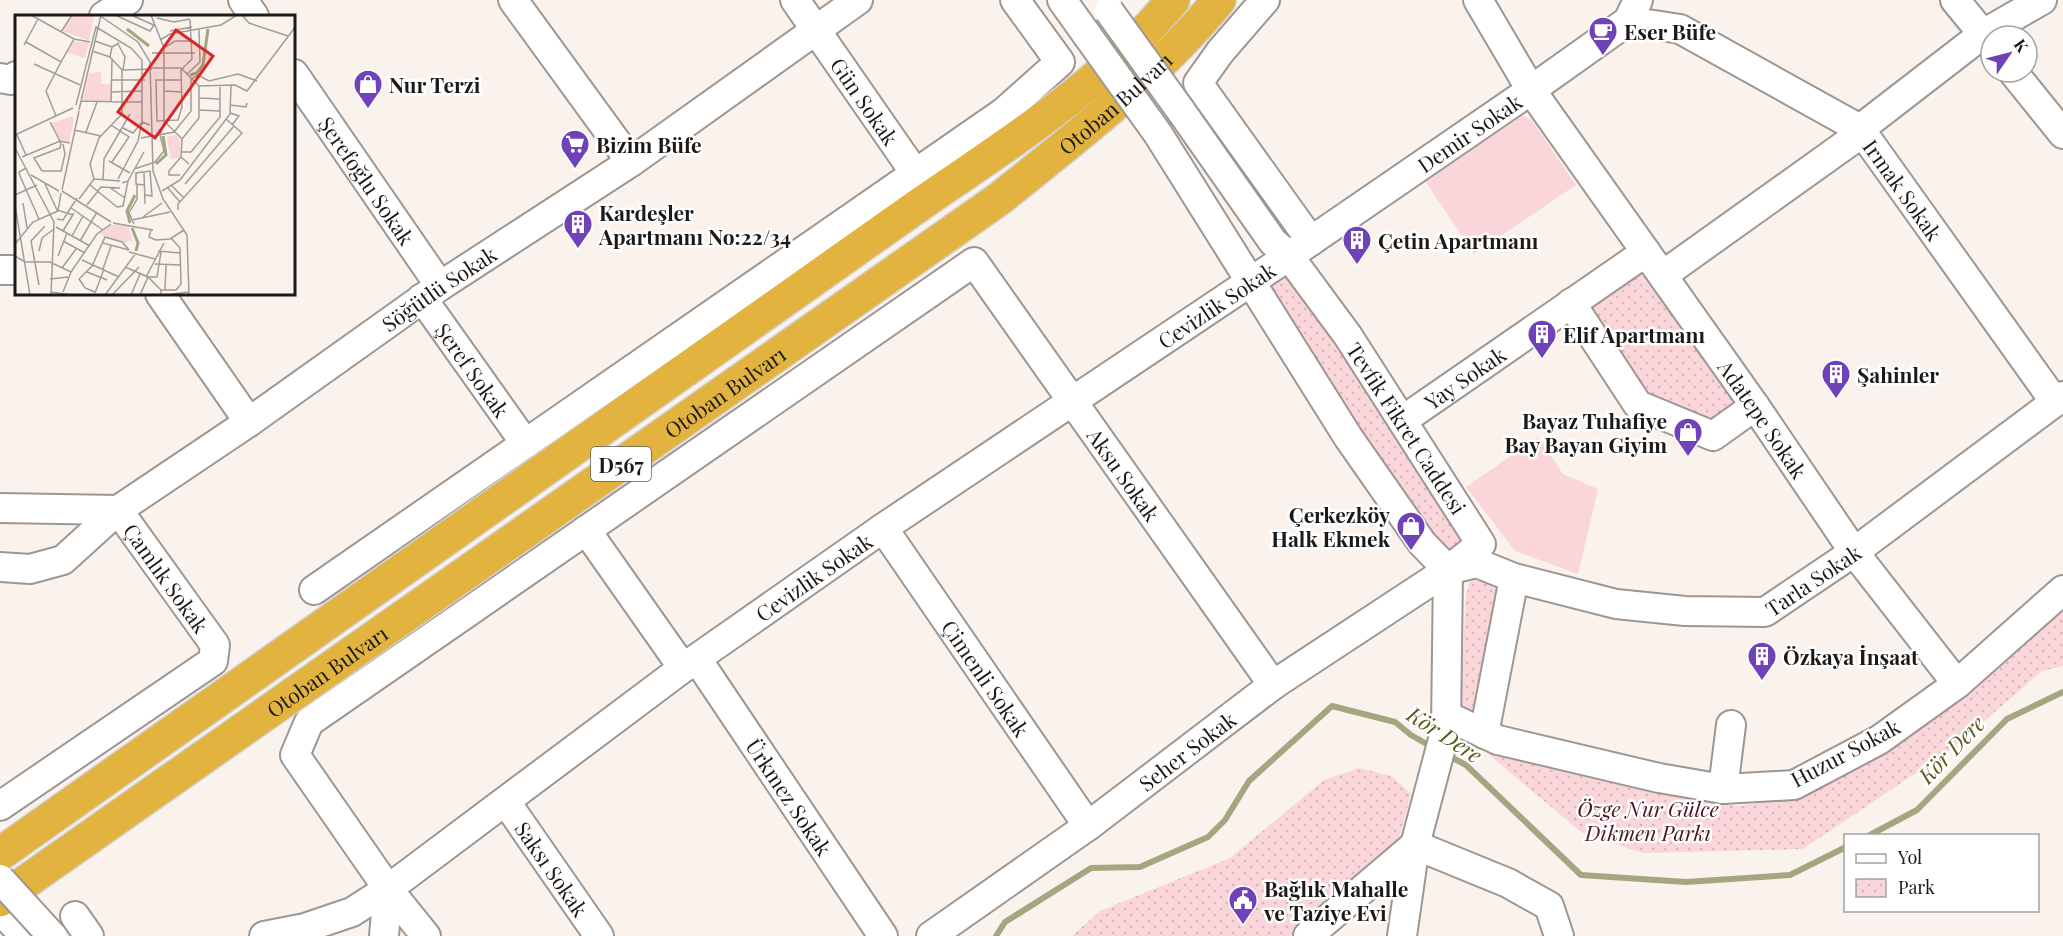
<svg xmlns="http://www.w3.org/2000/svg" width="2063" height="936" font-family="'Playfair Display',serif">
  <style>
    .grass { fill: #fad6da }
    .park { fill: url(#park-dots) }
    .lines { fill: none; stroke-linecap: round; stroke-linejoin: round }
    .stream { stroke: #a3a67f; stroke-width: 6 }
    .minor-casing { stroke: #9d9691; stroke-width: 32 }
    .highway-casing { stroke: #d2d1d1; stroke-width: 36 }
    .minor { stroke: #fff; stroke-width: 28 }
    .highway { stroke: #e2b33e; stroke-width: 33 }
    .minor-bridge-casing { stroke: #9d9691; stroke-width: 32; stroke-linecap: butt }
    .minor-bridge { stroke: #fff; stroke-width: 28 }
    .labels { text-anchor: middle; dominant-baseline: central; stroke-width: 5; stroke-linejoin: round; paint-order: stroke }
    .shield { fill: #fff; stroke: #605f5d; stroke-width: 1.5 }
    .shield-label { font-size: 20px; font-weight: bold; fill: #1c1a18 }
    .poi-label { font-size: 21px; font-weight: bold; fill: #1c1a18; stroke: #fff; text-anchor: start }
    .street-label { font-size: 21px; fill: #1c1a18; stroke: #fff }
    .park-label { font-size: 21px; font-style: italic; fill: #4b1420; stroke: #fff }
    .water-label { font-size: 22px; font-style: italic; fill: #585a1a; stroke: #fff }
    .inset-river { fill: none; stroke: #a3a67f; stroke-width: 3 }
    .inset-road { fill: none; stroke: #a19c98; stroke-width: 1.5 }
    .view { fill: #d62828; fill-opacity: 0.15; stroke: #d62828; stroke-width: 3 }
    .inset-edge { fill: none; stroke: #1c1a18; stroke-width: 3 }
  </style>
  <defs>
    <pattern id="park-dots" width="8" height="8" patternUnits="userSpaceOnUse" patternTransform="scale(1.5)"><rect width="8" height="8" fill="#fad6da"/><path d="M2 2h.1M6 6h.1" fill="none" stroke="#d6b7ba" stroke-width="1.8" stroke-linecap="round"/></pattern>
  </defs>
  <rect width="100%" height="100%" fill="#faf3ed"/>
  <g class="grass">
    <path d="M1522,115L1531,119L1576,185L1474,254L1425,181Z"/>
    <path d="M1538,437L1563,474L1598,489L1578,574L1515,551L1466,487Z"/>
  </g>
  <g class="park">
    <path d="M1286,271L1297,284L1459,531L1460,542C1452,550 1446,551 1435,547L1264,283Z"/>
    <path d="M1636,273L1655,280L1725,383L1733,404L1709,422L1646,399L1586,321L1592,301Z"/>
    <path d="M1470,579L1504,586L1478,719L1460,711L1466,595Z"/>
    <path d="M2063,608V666L2042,671L1953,748L1803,849L1643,853L1582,833L1486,752L1737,806L1796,798L1894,745L1934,719L1978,687L2037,626Z"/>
    <path d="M1359,768L1392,776L1411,794L1398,843L1290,936H1072L1100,911L1230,858L1324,780Z"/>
  </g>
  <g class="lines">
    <g class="stream">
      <path d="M1447,755L1466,765L1581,875L1686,882L1790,875L1846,847"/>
      <path d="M1868,836L1917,810L2007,719L2063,692"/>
      <path d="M996,936L1005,922L1091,868L1140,867L1208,837L1225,820L1249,781L1332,706L1395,722L1411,735L1432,747"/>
    </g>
    <g class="minor-casing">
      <g id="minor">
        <path d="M243,0L254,16"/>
        <path d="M513,0L631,162"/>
        <path id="s1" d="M795,0L915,173"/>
        <path d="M1062,0L1087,35"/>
        <path d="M1265,0L1220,52L1198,83L1311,241"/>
        <path id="s2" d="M1478,0L1531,90L1755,406L1854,552L1957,684"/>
        <path d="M1955,0L1991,44"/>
        <path d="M104,16L128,0"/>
        <path id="s3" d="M1628,21L1680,29L1860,129L2055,402"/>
        <path d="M2013,72L2063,134"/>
        <path id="s4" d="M294,74L440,286"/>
        <path d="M0,78L11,80L16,76"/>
        <path d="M1158,134L1348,437L1422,543L1448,570"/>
        <path d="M0,270H16"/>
        <path d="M1663,275L1852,140L1860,129L1983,34L2042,0"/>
        <path d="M160,294L249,422"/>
        <path id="s5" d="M422,298L525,443"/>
        <path d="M1571,303L1638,405L1713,436L1755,406"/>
        <path id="s6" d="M1403,420L1646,252"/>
        <path id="s7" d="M0,508L118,510L249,422L440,286L631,162L858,0"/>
        <path id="s8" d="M883,528L1088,826"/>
        <path d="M586,530L683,668"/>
        <path id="s9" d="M0,567L30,569L63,560L118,510L215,645L213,661L0,806"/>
        <path id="s10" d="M1448,570L1477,563L1514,578L1616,604L1685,611L1765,612L1854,552L2063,396"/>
        <path d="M314,590L1004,112L1060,62L1015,0"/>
        <path id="s11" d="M697,659L883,936"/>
        <path d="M1447,716L1498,740L1659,778L1723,789L1794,785L1879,740L1957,684L2063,590"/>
        <path d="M1484,734L1514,578"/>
        <path d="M1723,789L1731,725"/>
        <path id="s12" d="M506,802L599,936"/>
        <path d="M1415,845L1508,883L1549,906L1559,936"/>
        <path d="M0,910L25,936"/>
        <path d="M75,916L89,936"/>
        <path id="s13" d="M264,936L305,928L352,912L388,889L683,668L883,528L1289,256L1531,90L1628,21L1638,0"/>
        <path d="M384,936L388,889"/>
        <path id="s14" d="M426,936L388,889L295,755L309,722L974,262L1273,685"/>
        <path id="s15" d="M931,936L1088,826L1273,685L1448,570L1481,544L1348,336L1289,256L1273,242L1181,111"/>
        <path d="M1308,936L1415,845"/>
        <path d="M1402,936L1415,845L1446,728L1448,570"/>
      </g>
    </g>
    <g class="highway-casing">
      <g id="highway">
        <path d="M0,854L919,205C1009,143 1103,85 1173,0"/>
        <path id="s16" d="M0,900L999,199C1076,137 1157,76 1219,0"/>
      </g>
    </g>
    <use href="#minor" class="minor"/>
    <use href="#highway" class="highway"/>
    <g class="minor-bridge-casing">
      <g id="minor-bridge">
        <path d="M1109,11L1181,111"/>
        <path d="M1087,35L1158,134"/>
        <path d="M0,879L52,936"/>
      </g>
    </g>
    <use href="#minor-bridge" class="minor-bridge"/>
  </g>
  <defs>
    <g id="cafe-pin" transform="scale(1.5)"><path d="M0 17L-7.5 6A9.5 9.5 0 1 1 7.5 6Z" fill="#6f42ba" stroke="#fff"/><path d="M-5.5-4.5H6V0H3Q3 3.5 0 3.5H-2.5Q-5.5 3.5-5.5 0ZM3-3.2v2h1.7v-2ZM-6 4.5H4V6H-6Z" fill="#fff"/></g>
    <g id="shop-pin" transform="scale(1.5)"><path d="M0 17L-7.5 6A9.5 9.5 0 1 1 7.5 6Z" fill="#6f42ba" stroke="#fff"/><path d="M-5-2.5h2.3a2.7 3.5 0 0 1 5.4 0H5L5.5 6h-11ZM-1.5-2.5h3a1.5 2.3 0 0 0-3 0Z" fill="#fff"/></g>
    <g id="supermarket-pin" transform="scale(1.5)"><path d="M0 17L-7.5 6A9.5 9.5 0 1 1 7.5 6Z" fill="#6f42ba" stroke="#fff"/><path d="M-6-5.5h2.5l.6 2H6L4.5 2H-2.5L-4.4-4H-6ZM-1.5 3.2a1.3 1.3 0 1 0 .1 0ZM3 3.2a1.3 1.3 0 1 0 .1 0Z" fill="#fff"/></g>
    <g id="building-pin" transform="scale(1.5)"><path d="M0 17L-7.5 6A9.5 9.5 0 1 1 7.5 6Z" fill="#6f42ba" stroke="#fff"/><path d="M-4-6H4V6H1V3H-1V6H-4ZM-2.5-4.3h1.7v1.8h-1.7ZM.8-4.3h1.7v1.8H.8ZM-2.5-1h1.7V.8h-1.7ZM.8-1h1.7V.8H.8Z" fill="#fff"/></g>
    <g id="civic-pin" transform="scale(1.5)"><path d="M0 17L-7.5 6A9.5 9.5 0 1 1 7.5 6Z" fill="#6f42ba" stroke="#fff"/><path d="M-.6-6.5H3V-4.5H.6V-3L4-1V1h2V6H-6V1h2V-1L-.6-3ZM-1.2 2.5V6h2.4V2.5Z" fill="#fff"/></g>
  </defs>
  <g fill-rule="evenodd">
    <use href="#cafe-pin" x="1603" y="31"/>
    <use href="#shop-pin" x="368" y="84"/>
    <use href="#supermarket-pin" x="575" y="144"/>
    <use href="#building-pin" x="578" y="224"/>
    <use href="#building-pin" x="1357" y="240"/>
    <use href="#building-pin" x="1542" y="334"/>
    <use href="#building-pin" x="1836" y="374"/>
    <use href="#shop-pin" x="1688" y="432"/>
    <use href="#shop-pin" x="1411" y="526"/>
    <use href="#building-pin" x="1762" y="656"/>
    <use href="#civic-pin" x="1243" y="900"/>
  </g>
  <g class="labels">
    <rect class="shield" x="591" y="447" width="60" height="34" rx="4.5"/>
    <g class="shield-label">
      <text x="621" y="464">D567</text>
    </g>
    <g class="poi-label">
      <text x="1624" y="31">Eser Büfe</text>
      <text x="389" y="84">Nur Terzi</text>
      <text x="596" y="144">Bizim Büfe</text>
      <text x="599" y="212">Kardeşler<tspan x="599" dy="24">Apartmanı No:22/34</tspan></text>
      <text x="1378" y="240">Çetin Apartmanı</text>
      <text x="1563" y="334">Elif Apartmanı</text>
      <text x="1857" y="374">Şahinler</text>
      <text x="1667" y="420" text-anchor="end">Bayaz Tuhafiye<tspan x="1667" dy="24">Bay Bayan Giyim</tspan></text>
      <text x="1390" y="514" text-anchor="end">Çerkezköy<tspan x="1390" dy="24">Halk Ekmek</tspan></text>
      <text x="1783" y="656">Özkaya İnşaat</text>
      <text x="1264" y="888">Bağlık Mahalle<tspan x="1264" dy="24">ve Taziye Evi</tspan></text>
    </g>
    <g class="street-label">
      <text stroke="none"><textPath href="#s1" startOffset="123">Gün Sokak</textPath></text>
      <text stroke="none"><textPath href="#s16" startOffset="1371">Otoban Bulvarı</textPath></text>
      <text stroke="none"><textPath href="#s13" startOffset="1454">Demir Sokak</textPath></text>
      <text stroke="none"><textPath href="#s4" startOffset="129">Şerefoğlu Sokak</textPath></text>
      <text stroke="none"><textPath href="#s3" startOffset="333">Irmak Sokak</textPath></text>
      <text stroke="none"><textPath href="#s7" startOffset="508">Söğütlü Sokak</textPath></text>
      <text stroke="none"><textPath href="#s13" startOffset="1148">Cevizlik Sokak</textPath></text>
      <text stroke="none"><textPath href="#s5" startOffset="88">Şeref Sokak</textPath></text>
      <text stroke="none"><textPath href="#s6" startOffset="75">Yay Sokak</textPath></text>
      <text stroke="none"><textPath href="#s16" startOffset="885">Otoban Bulvarı</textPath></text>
      <text stroke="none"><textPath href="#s2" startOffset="507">Adatepe Sokak</textPath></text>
      <text transform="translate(1407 428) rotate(57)">Tevfik Fikret Caddesi</text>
      <text stroke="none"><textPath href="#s14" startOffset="1328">Aksu Sokak</textPath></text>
      <text stroke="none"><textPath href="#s13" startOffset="662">Cevizlik Sokak</textPath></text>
      <text stroke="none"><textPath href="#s10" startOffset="382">Tarla Sokak</textPath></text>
      <text stroke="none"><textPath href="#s9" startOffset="222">Çamlık Sokak</textPath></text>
      <text stroke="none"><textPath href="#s16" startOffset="399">Otoban Bulvarı</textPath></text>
      <text stroke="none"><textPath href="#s8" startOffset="182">Çimenli Sokak</textPath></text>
      <text stroke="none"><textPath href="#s15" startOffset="316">Seher Sokak</textPath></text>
      <text transform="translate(1845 752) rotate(-28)">Huzur Sokak</text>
      <text stroke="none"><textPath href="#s11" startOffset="166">Ürkmez Sokak</textPath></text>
      <text stroke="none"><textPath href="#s12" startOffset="81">Saksı Sokak</textPath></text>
    </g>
    <g class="park-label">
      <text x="1648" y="808">Özge Nur Gülce<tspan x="1648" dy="24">Dikmen Parkı</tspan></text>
    </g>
    <g class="water-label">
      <text transform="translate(1445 734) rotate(33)">Kör Dere</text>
      <text transform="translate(1951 749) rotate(-46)">Kör Dere</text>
    </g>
  </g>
  <g transform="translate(15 15)">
    <rect width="280" height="280" fill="#faf3ed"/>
    <path d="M58,0H79L74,26L48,16ZM59,26L74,28L70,43L52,38ZM86,57V69H96V86L68,85L74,58ZM57,101L59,104L54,128L45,124L36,108ZM161,120L165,127V142L156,144L152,126L153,121Z" fill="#fad6da"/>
    <path d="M95,210H113L119,231L116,225L110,228L84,219Z" fill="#fad6da"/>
    <path class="inset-river" d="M112,14L134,31M175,60L182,58L188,50L193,14M141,149L151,140L148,121M115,208L112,196L120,180M117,213L123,228L121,236"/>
    <path class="inset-road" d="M16,0L59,24L75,27M84,0L123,27L135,47L138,156L148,184L172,220L174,280M100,0L135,16L139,10M116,0L141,11M227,0L234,8L273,21M142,3L159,7L175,4M155,16L177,12M46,17L57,0M145,25L155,19L206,10L222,0M80,26L97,32M11,27L46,47L59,24M103,29L110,42L108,55M9,30L23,4M149,33L160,26H177M137,38H180M95,42L97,32L104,28M19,49L65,70M136,53H166L184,71L220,70L232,76L281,11M107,55L137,54M166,55L177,44L175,5M172,59L185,47L184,15M176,64L183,60L194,66L223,59L242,66M97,65H130M166,65H141L142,106L163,105L167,92L166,55M149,76L167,77M96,77L127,76M184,83L205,84M66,86L107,87M96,87L97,44M107,87H127M61,90L81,12L116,33L127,45V107L118,118L108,113M215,90L231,92L232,88M64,95L86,0M184,95L205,96M215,98L224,101L217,110M41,101L31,76L46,47M149,106L167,124M35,107L46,128M96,110L114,122L97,147M59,115L86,121M71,117L82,87M159,117L176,96V64M0,120L58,93M2,120L11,140M126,123L160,117M46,128L45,133L19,143L27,156H46L50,139L48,129M0,133L39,207L36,280M166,137H176L205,102V72M7,142L45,126L55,128M94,146L115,158M174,149L166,142L167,124L184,103V71M11,153L4,157L5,161L24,204M119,154L140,147L149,136L145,120L149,108V33L136,0M129,158L130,189M16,160L44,176M165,160H154V156L166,142M79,164L105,166M88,164L89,144L115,99M103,164L123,126L127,107L135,110M165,165L215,99L216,71M107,168L113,166L129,137M30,169L42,195L58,200M170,169L219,111M75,170L102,192M129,170L121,169V158L135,156L137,181L130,180M156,170L169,183M94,172L110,183M152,172L165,187M47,175L64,96M47,176L96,207M147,176L165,165M0,180L22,170M64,184L79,164L75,149L84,123L107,99V55L95,42L77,36M8,188L12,213M0,190L15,280M72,190L86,172L105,173M102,192L108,191L113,166M56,193L88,215M163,195V189L227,118L211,104M36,199L43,196L46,178M128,202L147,188M42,204L48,205L62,183M117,205L155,197M98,208L138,215M119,209L114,198L122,184V170M41,212L75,231M136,214L134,222L141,225L155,224L169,215M48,216L59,198M57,221L68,201M48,226L70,238M65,226L82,197M88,228L114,235M0,229L18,207L36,199M24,236L27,223L39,214M143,236L165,238M114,237L140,244M0,241L10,247H35L56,257M43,241L52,218M67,245L104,262M140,249L166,250M110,252L133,262L146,275V280M47,253L61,234M88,254L96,231M72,257L92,265M131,262L149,228M35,264L53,262M24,270L16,226L30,211M146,275H161L166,269L165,233L156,223M150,275L151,250M36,277L56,280M48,277L56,257L82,219L96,209M80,277L70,273L64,264L77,251L90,222L107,227L114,235M80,278L89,254M90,280L121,238M97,280L124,252M116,280L125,259M125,280L133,262H142L146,237M151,280L173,277"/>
    <path class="view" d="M161,15L198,41L140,123L103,97Z"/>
    <rect width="280" height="280" class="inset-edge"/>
  </g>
  <rect x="1844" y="834" width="195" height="78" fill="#ffffff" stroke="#a4a3a3" stroke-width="1.5"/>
  <rect x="1856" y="854" width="30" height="9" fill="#ffffff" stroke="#a4a3a3" stroke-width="1.5"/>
  <text x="1898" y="864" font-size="18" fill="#1c1a18">Yol</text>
  <rect x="1856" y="879" width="30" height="18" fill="url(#park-dots)" stroke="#a4a3a3" stroke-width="1.5"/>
  <text x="1898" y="894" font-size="18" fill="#1c1a18">Park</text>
  <g transform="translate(2009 54) rotate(55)"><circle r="28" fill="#ffffff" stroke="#a4a3a3" stroke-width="1.5"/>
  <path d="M0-4.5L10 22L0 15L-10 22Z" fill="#6f42ba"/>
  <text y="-9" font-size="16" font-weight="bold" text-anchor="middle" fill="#1c1a18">K</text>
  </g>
</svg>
